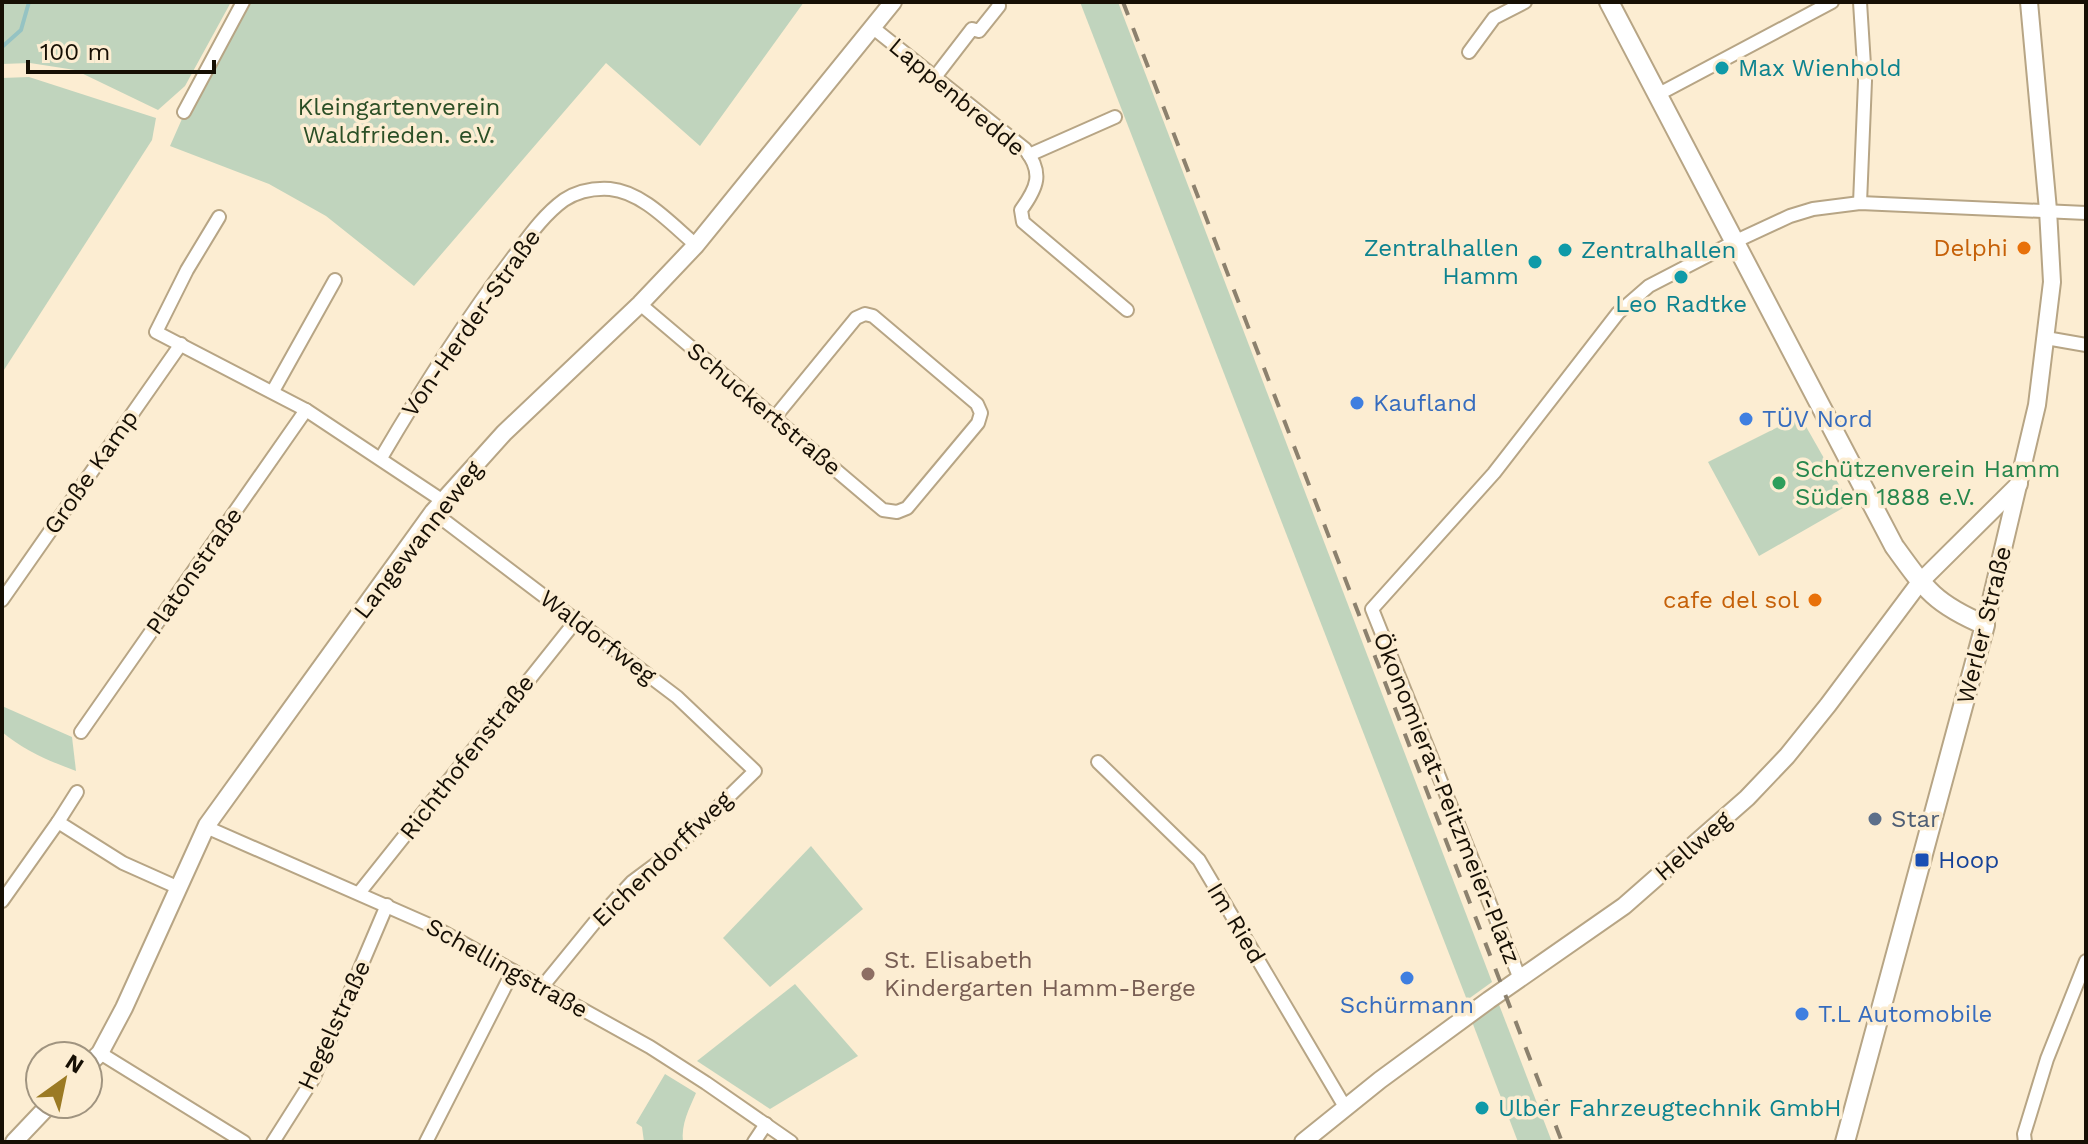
<svg xmlns="http://www.w3.org/2000/svg" width="2088" height="1144" font-family="'Work Sans',sans-serif">
  <style>
    .green { fill: #c0d4bd }
    .lines { fill: none; stroke-linecap: round; stroke-linejoin: round }
    .stream { stroke: #95c3c3; stroke-width: 4 }
    .street-casing { stroke: #b7a585; stroke-width: 16 }
    .secondary-casing { stroke: #b7a585; stroke-width: 20 }
    .primary-casing { stroke: #b7a585; stroke-width: 22 }
    .street { stroke: #fff; stroke-width: 12 }
    .secondary { stroke: #fff; stroke-width: 16 }
    .primary { stroke: #fff; stroke-width: 18 }
    .rail { stroke: #8c816e; stroke-width: 4; stroke-dasharray: 14 14; stroke-linecap: butt }
    .culture-dot { fill: #0f9aa8; stroke: #fcedd2; stroke-width: 3 }
    .food-dot { fill: #e8710a; stroke: #fcedd2; stroke-width: 3 }
    .shop-dot { fill: #3f7fe0; stroke: #fcedd2; stroke-width: 3 }
    .leisure-dot { fill: #2e9e5b; stroke: #fcedd2; stroke-width: 3 }
    .service-dot { fill: #5c6f8a; stroke: #fcedd2; stroke-width: 3 }
    .transit-dot { fill: #1a4fb4; stroke: #fcedd2; stroke-width: 3 }
    .education-dot { fill: #8d6e63; stroke: #fcedd2; stroke-width: 3 }
    .labels { text-anchor: middle; dominant-baseline: central; stroke-width: 7; stroke-linejoin: round; paint-order: stroke }
    .culture-label { font-size: 24px; fill: #0d838f; stroke: #fcedd2; text-anchor: start }
    .street-label { font-size: 24px; fill: #160f04; stroke: #fcedd2 }
    .park-label { font-size: 24px; fill: #2b4f26; stroke: #fcedd2 }
    .food-label { font-size: 24px; fill: #c56008; stroke: #fcedd2; text-anchor: end }
    .shop-label { font-size: 24px; fill: #366cbe; stroke: #fcedd2; text-anchor: start }
    .leisure-label { font-size: 24px; fill: #27864d; stroke: #fcedd2; text-anchor: start }
    .service-label { font-size: 24px; fill: #4e5e75; stroke: #fcedd2; text-anchor: start }
    .transit-label { font-size: 24px; fill: #164399; stroke: #fcedd2; text-anchor: start }
    .education-label { font-size: 24px; fill: #785e54; stroke: #fcedd2; text-anchor: start }
  </style>
  <rect width="100%" height="100%" fill="#fcedd2"/>
  <g class="green">
    <path d="M2,2H231L185,86L158,110L75,70L30,63L2,64Z"/>
    <path d="M248,2H804L700,146L606,63L414,286L326,216L269,184L170,146L185,112Z"/>
    <path d="M1080,2H1118L1492,982L1467,1000Z"/>
    <path d="M29,77L156,118L152,140L2,373V78Z"/>
    <path d="M1800,416L1850,504L1759,556L1708,462Z"/>
    <path d="M2,706L72,737L76,771C49,761 25,751 2,732Z"/>
    <path d="M811,846L863,909L770,987L723,938Z"/>
    <path d="M795,984L858,1056L770,1109L697,1061Z"/>
    <path d="M1498,1002L1552,1142H1518L1471,1019Z"/>
    <path d="M665,1074L696,1093C689,1109 681,1124 683,1142H644L642,1127L636,1123Z"/>
  </g>
  <g class="lines">
    <path class="stream" d="M2,47L21,30L29,2"/>
    <g class="street-casing">
      <g id="street">
        <path d="M872,27L1025,149C1044,173 1037,188 1021,210L1023,222L1127,310"/>
        <path d="M1469,52L1494,18L1525,2"/>
        <path d="M935,77L972,29L979,31L999,6L998,2"/>
        <path d="M1657,95L1832,2"/>
        <path d="M184,112L243,2"/>
        <path d="M1029,155L1115,117"/>
        <path d="M1860,203L1865,81L1860,2"/>
        <path d="M219,217L187,270L156,332L306,410L443,501"/>
        <path d="M640,304L883,510L897,512L907,508L978,423L981,413L977,404L873,316L865,314L856,318L775,417"/>
        <path d="M2046,338L2086,345"/>
        <path d="M273,391L335,280"/>
        <path d="M381,458C421,390 463,323 511,260C527,239 542,216 564,200C578,191 594,188 610,189C643,192 672,225 696,245"/>
        <path d="M433,512L677,697L755,771L671,853L632,882L595,922L542,987"/>
        <path d="M2,600L181,344"/>
        <path d="M81,732L306,410"/>
        <path d="M1098,762L1199,860L1345,1107"/>
        <path d="M58,822L77,792"/>
        <path d="M206,827L434,927L650,1047L706,1083L791,1142"/>
        <path d="M359,893L575,622"/>
        <path d="M2,901L58,822L123,863L179,888"/>
        <path d="M1520,979L1372,609L1494,473L1618,313L1649,286L1734,242L1790,216L1813,209L1860,203L2086,213"/>
        <path d="M100,1053L244,1142"/>
        <path d="M273,1142L313,1079L387,905"/>
        <path d="M426,1142L513,971"/>
        <path d="M754,1142L766,1124"/>
        <path d="M2025,1142L2024,1134L2047,1059L2086,961"/>
      </g>
    </g>
    <g class="secondary-casing">
      <g id="secondary">
        <path d="M1985,625L2037,405L2052,282L2048,210L2029,2"/>
        <path d="M88,1065L100,1053L124,1008L207,825L433,512L504,433L640,304L696,245L893,2"/>
        <path d="M14,1142L50,1104"/>
        <path d="M1303,1142L1380,1080L1489,1000L1624,906L1747,798L1787,756L1828,705L1920,582L2019,484"/>
      </g>
    </g>
    <g class="primary-casing">
      <path id="primary" d="M1609,2L1894,546C1925,589 1935,604 1985,625L1845,1142"/>
    </g>
    <use href="#street" class="street"/>
    <use href="#secondary" class="secondary"/>
    <use href="#primary" class="primary"/>
    <path class="rail" d="M1123,2L1562,1142"/>
  </g>
  <g class="culture-dot">
    <circle cx="1722" cy="68" r="8"/>
    <circle cx="1565" cy="250" r="8"/>
    <circle cx="1535" cy="262" r="8"/>
    <circle cx="1681" cy="277" r="8"/>
    <circle cx="1482" cy="1108" r="8"/>
  </g>
  <g class="food-dot">
    <circle cx="2024" cy="248" r="8"/>
    <circle cx="1815" cy="600" r="8"/>
  </g>
  <g class="shop-dot">
    <circle cx="1357" cy="403" r="8"/>
    <circle cx="1746" cy="419" r="8"/>
    <circle cx="1407" cy="978" r="8"/>
    <circle cx="1802" cy="1014" r="8"/>
  </g>
  <circle class="leisure-dot" cx="1779" cy="483" r="8"/>
  <circle class="service-dot" cx="1875" cy="819" r="8"/>
  <rect class="transit-dot" x="1914" y="852" width="16" height="16" rx="4"/>
  <circle class="education-dot" cx="868" cy="974" r="8"/>
  <g class="labels">
    <g class="culture-label">
      <text x="1738" y="68">Max Wienhold</text>
      <text x="1519" y="248" text-anchor="end">Zentralhallen<tspan x="1519" dy="28">Hamm</tspan></text>
      <text x="1581" y="250">Zentralhallen</text>
      <text x="1681" y="304" text-anchor="middle">Leo Radtke</text>
      <text x="1498" y="1108">Ulber Fahrzeugtechnik GmbH</text>
    </g>
    <g class="street-label">
      <text transform="translate(957 97) rotate(40)">Lappenbredde</text>
      <text transform="translate(471 323) rotate(-55)">Von-Herder-Straße</text>
      <text transform="translate(764 409) rotate(40)">Schuckertstraße</text>
      <text transform="translate(91 472) rotate(-55)">Große Kamp</text>
      <text transform="translate(418 540) rotate(-52)">Langewanneweg</text>
      <text transform="translate(194 571) rotate(-55)">Platonstraße</text>
      <text transform="translate(1984 625) rotate(-76)">Werler Straße</text>
      <text transform="translate(598 637) rotate(37)">Waldorfweg</text>
      <text transform="translate(467 757) rotate(-52)">Richthofenstraße</text>
      <text transform="translate(1447 798) rotate(68)">Ökonomierat-Peitzmeier-Platz</text>
      <text transform="translate(1693 846) rotate(-41)">Hellweg</text>
      <text transform="translate(662 859) rotate(-44)">Eichendorffweg</text>
      <text transform="translate(1236 923) rotate(59)">Im Ried</text>
      <text transform="translate(507 968) rotate(29)">Schellingstraße</text>
      <text transform="translate(334 1025) rotate(-65)">Hegelstraße</text>
    </g>
    <g class="park-label">
      <text x="399" y="107">Kleingartenverein<tspan x="399" dy="28">Waldfrieden. e.V.</tspan></text>
    </g>
    <g class="food-label">
      <text x="2008" y="248">Delphi</text>
      <text x="1799" y="600">cafe del sol</text>
    </g>
    <g class="shop-label">
      <text x="1373" y="403">Kaufland</text>
      <text x="1762" y="419">TÜV Nord</text>
      <text x="1407" y="1005" text-anchor="middle">Schürmann</text>
      <text x="1818" y="1014">T.L Automobile</text>
    </g>
    <g class="leisure-label">
      <text x="1795" y="469">Schützenverein Hamm<tspan x="1795" dy="28">Süden 1888 e.V.</tspan></text>
    </g>
    <g class="service-label">
      <text x="1891" y="819">Star</text>
    </g>
    <g class="transit-label">
      <text x="1938" y="860">Hoop</text>
    </g>
    <g class="education-label">
      <text x="884" y="960">St. Elisabeth<tspan x="884" dy="28">Kindergarten Hamm-Berge</tspan></text>
    </g>
  </g>
  <rect width="2088" height="1144" fill="none" stroke="#160f04" stroke-width="8"/>
  <g transform="translate(64 1080) rotate(33)"><circle r="38" fill="#fcedd2" stroke="#a09480" stroke-width="2"/>
  <path d="M0-6L14 30L0 20L-14 30Z" fill="#9b7a24"/>
  <text y="-12" font-size="22" font-weight="bold" text-anchor="middle" fill="#160f04">N</text>
  </g>
  <path d="M28 60v12h186v-12" fill="none" stroke="#160f04" stroke-width="4"/>
  <text x="40" y="60" font-size="24" fill="#160f04" stroke="#fcedd2" stroke-width="6" paint-order="stroke">100 m</text>
</svg>
